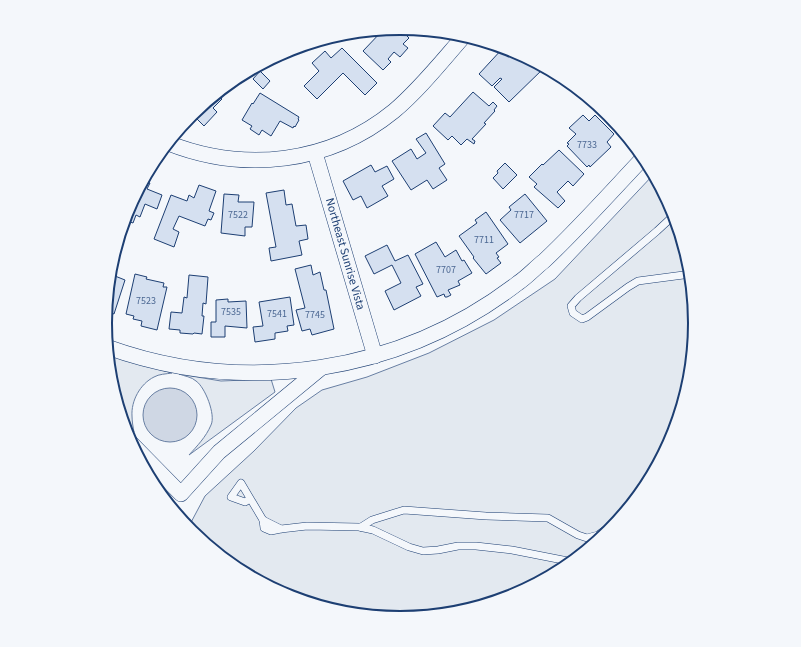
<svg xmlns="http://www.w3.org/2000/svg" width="801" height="647" font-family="'Source Sans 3',sans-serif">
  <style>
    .green { fill: #e3e9f0; stroke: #687fa3 }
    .water { fill: #cfd7e4; stroke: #687fa3 }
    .building { fill: #d5e0f0; stroke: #1d3f73 }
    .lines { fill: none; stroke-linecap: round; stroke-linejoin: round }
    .lane-casing { stroke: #1d3f73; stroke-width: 8 }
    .street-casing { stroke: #1d3f73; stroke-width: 16 }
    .lane { stroke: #f4f7fb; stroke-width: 7 }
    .street { stroke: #f4f7fb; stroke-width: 15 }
    .labels { text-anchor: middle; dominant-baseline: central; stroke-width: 3; stroke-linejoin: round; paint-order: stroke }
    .number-label { font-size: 10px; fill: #4b6792 }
    .street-label { font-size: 12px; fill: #1d3f73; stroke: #f4f7fb }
    .rim { fill: none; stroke: #1d3f73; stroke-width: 2 }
  </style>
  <rect width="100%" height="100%" fill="#f4f7fb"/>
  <g class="green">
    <path d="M654,174L674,211L690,266L696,324L690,381L673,437L646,488L609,533L564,569L513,597L458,613L400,619L343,613L290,597L236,569L191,532L188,528L205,496L254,451L296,408L322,390L367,377L429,353L494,320L555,279Z"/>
    <path d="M108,355L172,373C166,374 159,374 154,377C140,384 131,401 132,416C132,421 133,427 134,432L122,420L111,381Z"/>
    <path d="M179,374L221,381L271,379L275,392L189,455C197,446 206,437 211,425C216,415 205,387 196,381C192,377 184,376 179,374Z"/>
  </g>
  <circle class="water" cx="170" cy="415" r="27"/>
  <g class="building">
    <path d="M399,28L409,38L403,44L408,48L400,57L394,52L388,59L391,62L383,70L363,51L383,30Z"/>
    <path d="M342,48L377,83L365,95L343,73L317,99L304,86L319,71L312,63L325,51L331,58Z"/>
    <path d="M503,48L509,53L512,50L514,51L545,67L509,102L494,87L502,79L500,78L492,86L479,74Z"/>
    <path d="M285,52L275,62L272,59Z"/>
    <path d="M249,71L239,81L236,78H237Z"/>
    <path d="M260,71L270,81L263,89L253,79Z"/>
    <path d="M473,92L489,106L493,102L497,106L494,110L495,111L484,123L486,124L472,139L475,141L474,144L467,139L461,145L452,136L448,140L433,126L445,113L450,117Z"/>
    <path d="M260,93L299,117L298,119L299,120L295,127L294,126L293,128L280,121L271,136L262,130L259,135L250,129L252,126L242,120L252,103L253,104Z"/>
    <path d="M217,94L222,99L213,108L217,112L204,126L192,114Z"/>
    <path d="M583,115L589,121L595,115L614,134L607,142L611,147L590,167L589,165L587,167L567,146L569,144L567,143L576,134L569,128Z"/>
    <path d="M426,133L445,164L439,168L447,180L433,189L427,180L411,190L392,161L411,149L417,159L426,153L416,139Z"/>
    <path d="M559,150L584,174L573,186L568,181L557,192L565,201L558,208L534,187L537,184L529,177L542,164L543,165Z"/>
    <path d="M505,163L517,175L503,189L493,178L498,173L497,171Z"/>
    <path d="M371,165L375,172L387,166L394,179L382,186L388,196L367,208L361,196L353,200L343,181Z"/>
    <path d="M149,169L152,170L147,182L150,183L147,189L162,195L157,209L145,204L140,217L136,215L133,223L125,220L128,210Z"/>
    <path d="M199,185L216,191L209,211L214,213L211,220L208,219L205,226L179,216L173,229L179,232L174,247L154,239L171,195L187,201L189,195L194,198Z"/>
    <path d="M284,190L286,205L292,204L296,226L306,225L308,239L299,241L302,255L271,261L269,248L276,247L266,193Z"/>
    <path d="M224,194L239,195L238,202H254L252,227H245V236L221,233Z"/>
    <path d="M525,194L547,221L520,243L500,220L511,210L509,207Z"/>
    <path d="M486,212L508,244L496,253L499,257L497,258L501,263L486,274L473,258L474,257L459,236L477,223L475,220Z"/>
    <path d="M436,242L445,257L456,250L462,261L464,260L472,273L458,281L460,285L448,290L451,295L447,297H445L444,294L437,297L415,254Z"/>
    <path d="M387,245L395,261L408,255L423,284L416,287L421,296L394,310L385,291L401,283L392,265L374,274L365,256Z"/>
    <path d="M311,265L313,275L320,272L324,290H326L334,329L312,335L310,329L302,331L296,310L305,308L295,269Z"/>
    <path d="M110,274L125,280L114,314L106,311Z"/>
    <path d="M135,274L147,277L146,279L164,283L163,287H167L157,330L141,326L142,321L133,319L134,316L126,314Z"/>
    <path d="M189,275L208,277L206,304L203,303L202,316H204L202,334L194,333L193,334L180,333V330L169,329L171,312L182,313L184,297L187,298Z"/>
    <path d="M290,297L294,325L287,326L288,331L275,333V339L255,342L253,327L263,326L259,302Z"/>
    <path d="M228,299V302L246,301L247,328L225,326V337H211V322H216V300Z"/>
  </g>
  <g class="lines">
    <g class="lane-casing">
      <g id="lane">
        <path d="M674,213L671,218L657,231L578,298L571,306L573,313L582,319L587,317L628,287L638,281L691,274"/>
        <path d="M250,499L245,502L231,497L241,483L263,520"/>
        <path d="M361,527L372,520L404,510L486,516L548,518L578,535L587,538L598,535L613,524H617"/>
        <path d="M281,529L263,520L264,528L271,531L281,529L307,526L359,527L373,530L409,547L423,551L438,550L458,546H476L512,550L573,562"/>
      </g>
    </g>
    <g class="street-casing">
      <g id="street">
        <path d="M168,143C244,173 329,164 394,111C420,89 442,61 464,36"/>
        <path d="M315,153L375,356"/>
        <path d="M107,347C246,397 401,373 518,283C527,277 535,268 544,261C579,228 611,192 644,157"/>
        <path d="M130,442L181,494L219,452L321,368"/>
      </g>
    </g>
    <use href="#lane" class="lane"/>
    <use href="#street" class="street"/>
  </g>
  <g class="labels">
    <g class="number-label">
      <text x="587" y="145">7733</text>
      <text x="238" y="215">7522</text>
      <text x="524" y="215">7717</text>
      <text x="484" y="240">7711</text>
      <text x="446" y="270">7707</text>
      <text x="146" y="301">7523</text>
      <text x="231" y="312">7535</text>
      <text x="277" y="314">7541</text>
      <text x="315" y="315">7745</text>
    </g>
    <g class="street-label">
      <text transform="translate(345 254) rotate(74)">Northeast Sunrise Vista</text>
    </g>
  </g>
  <path d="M0 0H801V647H0ZM112 323a288 288 0 1 1 576 0a288 288 0 1 1-576 0Z" fill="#f4f7fb" fill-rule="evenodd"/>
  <path class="rim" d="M112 323a288 288 0 1 1 576 0a288 288 0 1 1-576 0Z"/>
</svg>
